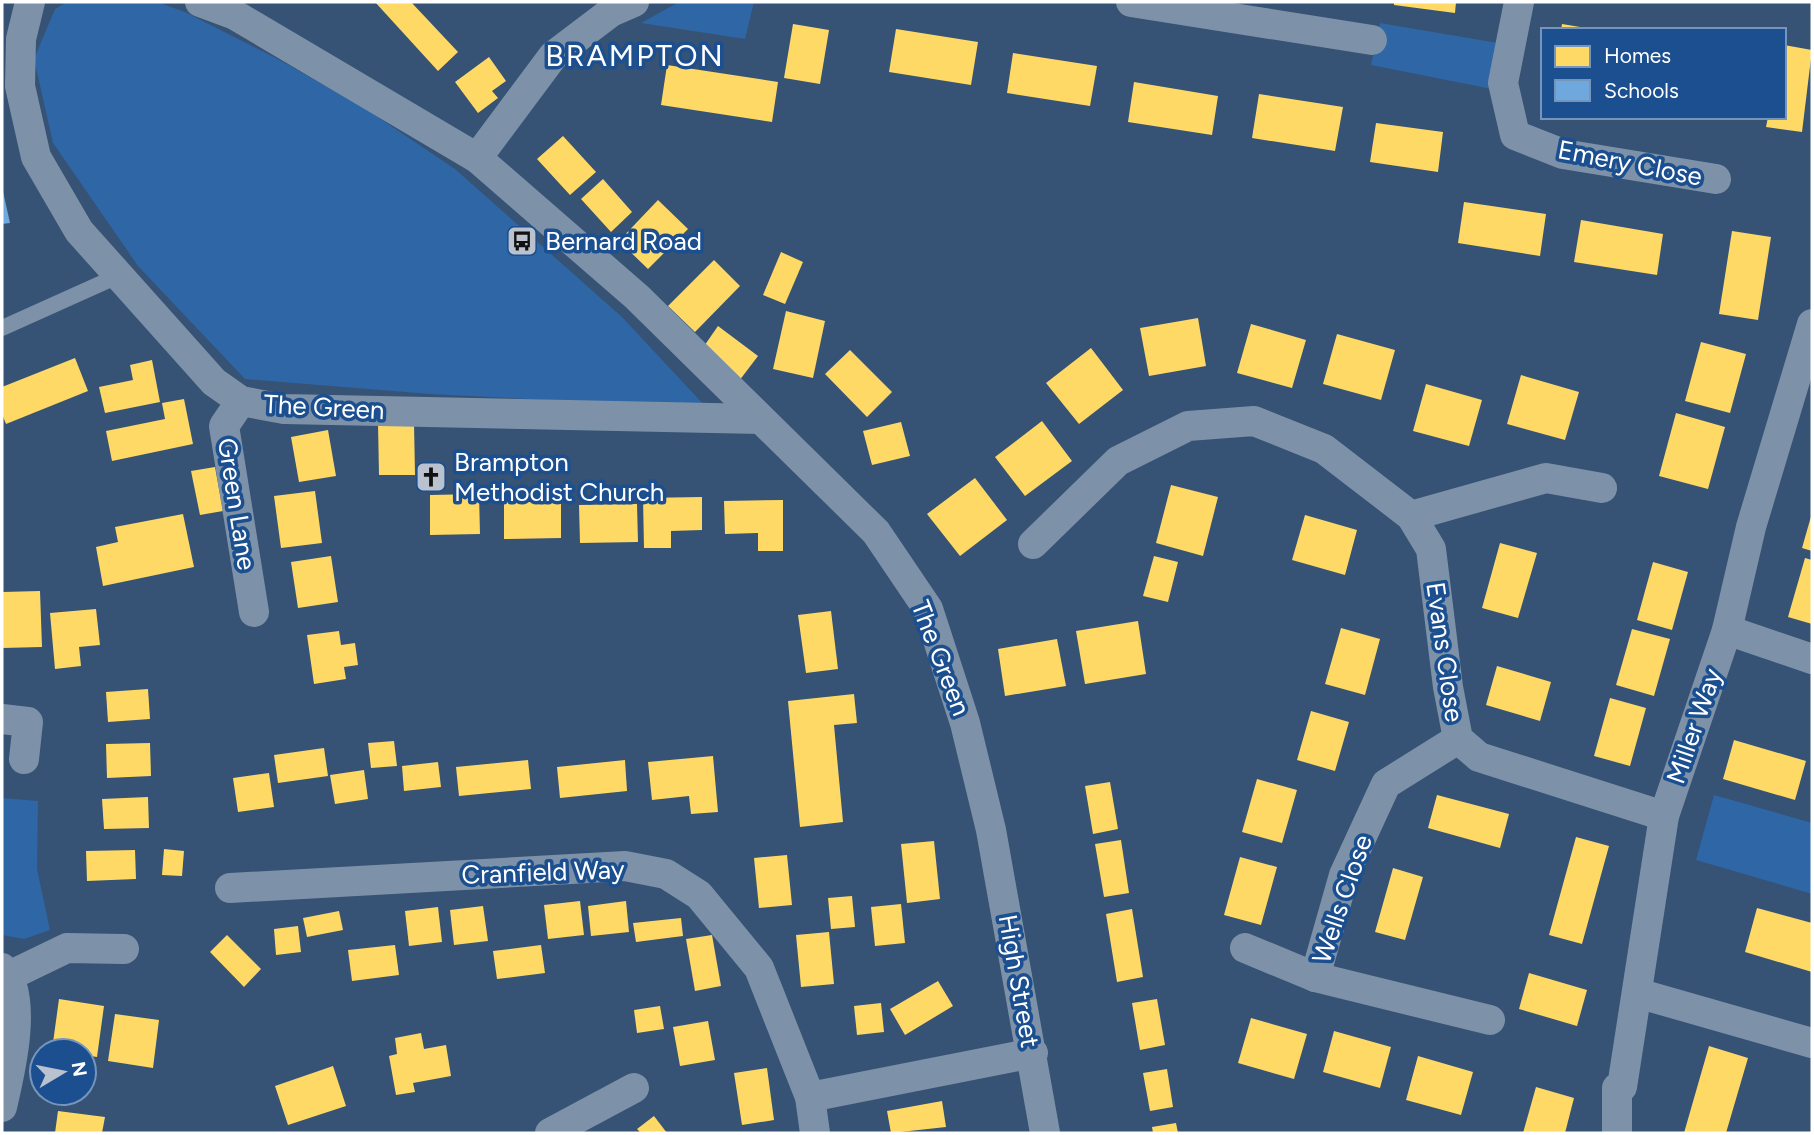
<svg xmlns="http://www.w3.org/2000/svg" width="1814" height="1135" font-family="Figtree,sans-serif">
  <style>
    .green { fill: #2f66a5 }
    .homes { fill: #ffd966 }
    .schools { fill: #6fa8dc }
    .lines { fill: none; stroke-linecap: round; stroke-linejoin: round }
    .lane { stroke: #7d92a8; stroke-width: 16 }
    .street { stroke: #7d92a8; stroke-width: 30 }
    .labels { text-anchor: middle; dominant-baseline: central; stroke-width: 7; stroke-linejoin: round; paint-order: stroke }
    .street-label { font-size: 26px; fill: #fff; stroke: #1b4f8f }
    .poi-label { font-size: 26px; fill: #fff; stroke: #1b4f8f; text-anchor: start }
    .quarter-label { font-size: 30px; letter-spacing: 2px; fill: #fff; stroke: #1b4f8f }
  </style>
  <rect width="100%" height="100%" fill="#365274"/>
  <g class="green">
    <path d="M67,2H157L185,12L276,58L363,107L455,169L622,317L707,408L430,394L245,379L138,266L53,143L34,59L55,9Z"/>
    <path d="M679,2H754L745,39L641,23Z"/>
    <path d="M1380,23L1504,44L1497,90L1371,65Z"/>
    <path d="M1714,795L1812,823V894L1696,860Z"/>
    <path d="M2,798L38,801L37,869L50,930L24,939L2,935Z"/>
  </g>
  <g class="homes">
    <path d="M375,2H411L458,52L438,71Z"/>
    <path d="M1394,2H1456L1455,13L1394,5Z"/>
    <path d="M793,24L829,30L820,84L784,78Z"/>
    <path d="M1562,24L1586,28L1585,30H1561Z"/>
    <path d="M896,29L978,42L971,85L889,72Z"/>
    <path d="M1784,45L1812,50L1802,132L1766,127L1768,117H1784Z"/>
    <path d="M1013,53L1097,66L1090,106L1007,93Z"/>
    <path d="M489,57L506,81L492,91L498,98L478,113L455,82Z"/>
    <path d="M667,65L778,82L772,122L661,105Z"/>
    <path d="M1134,82L1218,96L1212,135L1128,122Z"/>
    <path d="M1259,94L1343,107L1335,151L1252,138Z"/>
    <path d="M1376,123L1443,132L1438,172L1370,162Z"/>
    <path d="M563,136L596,172L570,195L537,159Z"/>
    <path d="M603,179L632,212L611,232L581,199Z"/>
    <path d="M658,200L688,229L648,269L619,241Z"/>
    <path d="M1464,202L1546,214L1540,256L1458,243Z"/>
    <path d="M1581,220L1663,234L1657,275L1574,262Z"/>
    <path d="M1732,231L1771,237L1758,320L1719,314Z"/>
    <path d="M781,252L803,262L785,304L763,295Z"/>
    <path d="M714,260L740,286L695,332L668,306Z"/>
    <path d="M786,311L825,321L813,378L773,369Z"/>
    <path d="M1198,318L1206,366L1149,376L1140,328Z"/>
    <path d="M1251,324L1306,340L1292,388L1237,373Z"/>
    <path d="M718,326L758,356L739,381L700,352Z"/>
    <path d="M1337,334L1395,350L1381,400L1323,384Z"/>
    <path d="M1701,342L1746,354L1730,413L1685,401Z"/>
    <path d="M1091,348L1123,390L1079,424L1046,383Z"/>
    <path d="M850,350L892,392L867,417L825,374Z"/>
    <path d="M75,358L88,391L6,424L2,414V387Z"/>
    <path d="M152,360L160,402L105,413L99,387L133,380L130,365Z"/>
    <path d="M1521,375L1579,392L1565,440L1507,424Z"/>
    <path d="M1426,384L1482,400L1469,446L1413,431Z"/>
    <path d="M184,399L193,444L112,461L106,431L165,419L162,403Z"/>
    <path d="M1676,413L1725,427L1708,489L1659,476Z"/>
    <path d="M1042,421L1072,461L1025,496L995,457Z"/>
    <path d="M901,422L910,456L872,465L863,431Z"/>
    <path d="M378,423H414L415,475H379Z"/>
    <path d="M328,430L336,476L299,482L291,437Z"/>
    <path d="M215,467L223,511L200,515L191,471Z"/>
    <path d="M975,478L1007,520L960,556L927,514Z"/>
    <path d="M1171,485L1218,497L1203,556L1156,543Z"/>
    <path d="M315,491L322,543L281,548L274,496Z"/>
    <path d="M479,494L480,534L430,535V495Z"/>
    <path d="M702,497V530L671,531V548H644L643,498Z"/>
    <path d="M783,500V551H758V533L725,534L724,501Z"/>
    <path d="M504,502H561V538L504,539Z"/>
    <path d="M637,504L638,542L580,543L579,505Z"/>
    <path d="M1812,513V551L1802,548Z"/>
    <path d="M183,514L194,567L103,586L96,547L118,542L115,527Z"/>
    <path d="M1305,515L1357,530L1345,575L1292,560Z"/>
    <path d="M1500,543L1537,553L1518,618L1482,608Z"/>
    <path d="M331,556L338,602L298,608L291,562Z"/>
    <path d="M1154,556L1178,562L1168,602L1143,596Z"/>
    <path d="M1805,558L1812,560V624L1788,617Z"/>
    <path d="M1653,562L1688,572L1672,630L1637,620Z"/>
    <path d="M40,591L42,647L2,648V592Z"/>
    <path d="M96,609L100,645L79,647L81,666L55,669L50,613Z"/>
    <path d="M831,611L838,669L806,673L798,615Z"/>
    <path d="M1138,621L1146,674L1085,684L1076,631Z"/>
    <path d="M1341,628L1380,639L1365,695L1325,684Z"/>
    <path d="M1632,629L1670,639L1654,696L1616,685Z"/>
    <path d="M339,631L341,645L355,643L358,665L344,667L346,679L314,684L307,635Z"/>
    <path d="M1057,639L1066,686L1005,696L998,649Z"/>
    <path d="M1497,666L1551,682L1540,721L1486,705Z"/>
    <path d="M148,689L150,719L108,722L106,692Z"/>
    <path d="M854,694L857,723L834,725L843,822L800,827L788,701Z"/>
    <path d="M1610,698L1646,708L1630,766L1594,756Z"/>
    <path d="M1311,711L1349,722L1335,771L1297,760Z"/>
    <path d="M1734,740L1806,761L1795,800L1723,779Z"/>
    <path d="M394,741L397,766L371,768L368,743Z"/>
    <path d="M150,743L151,776L107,778L106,744Z"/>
    <path d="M324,748L328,776L278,783L274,755Z"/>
    <path d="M713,756L718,812L691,814L689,796L652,800L648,762Z"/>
    <path d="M528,760L531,789L459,796L456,767Z"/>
    <path d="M625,760L627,791L560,798L557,767Z"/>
    <path d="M438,762L441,787L404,791L402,766Z"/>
    <path d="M364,770L368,799L335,804L330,775Z"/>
    <path d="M269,773L274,807L238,812L233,778Z"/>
    <path d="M1257,779L1297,790L1282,843L1242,832Z"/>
    <path d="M1110,782L1118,829L1093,834L1085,786Z"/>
    <path d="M1437,795L1509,814L1500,848L1428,828Z"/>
    <path d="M148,797L149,828L104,829L102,799Z"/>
    <path d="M1576,837L1609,846L1582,944L1549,935Z"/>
    <path d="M1121,840L1129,893L1104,897L1095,844Z"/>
    <path d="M934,841L940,899L907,903L901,844Z"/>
    <path d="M164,849L184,851L182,876L162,875Z"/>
    <path d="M135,850L136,879L87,881L86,851Z"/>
    <path d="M787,855L792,905L759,908L754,858Z"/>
    <path d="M1240,857L1277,867L1261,925L1224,915Z"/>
    <path d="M1393,868L1423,877L1405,940L1375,932Z"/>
    <path d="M852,896L855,927L831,929L828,898Z"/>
    <path d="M580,901L584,935L548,939L544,905Z"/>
    <path d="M626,901L629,932L591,936L588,906Z"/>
    <path d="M901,904L905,943L875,946L871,907Z"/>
    <path d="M483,906L488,941L454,945L450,910Z"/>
    <path d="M438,907L442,942L409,946L405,911Z"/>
    <path d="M1757,908L1812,923V972L1745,952Z"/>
    <path d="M1132,909L1143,977L1117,982L1106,914Z"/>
    <path d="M339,911L343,930L307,937L303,918Z"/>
    <path d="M681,918L683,936L636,942L633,923Z"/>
    <path d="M298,926L301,952L276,955L274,929Z"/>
    <path d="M829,932L834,984L801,987L796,935Z"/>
    <path d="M227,935L261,969L244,987L210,952Z"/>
    <path d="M712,935L721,986L695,991L686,939Z"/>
    <path d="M395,945L399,975L352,981L348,950Z"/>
    <path d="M541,945L545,973L497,979L493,951Z"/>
    <path d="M1529,973L1587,990L1577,1026L1519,1009Z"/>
    <path d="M938,981L953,1006L905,1035L890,1009Z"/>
    <path d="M59,999L104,1006L97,1057L84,1055V1051L52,1050Z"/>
    <path d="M1157,999L1165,1045L1140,1050L1132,1003Z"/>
    <path d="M881,1003L884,1032L857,1035L854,1006Z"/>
    <path d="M660,1006L664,1029L637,1033L634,1010Z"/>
    <path d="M115,1014L159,1020L153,1068L108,1061Z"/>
    <path d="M1251,1018L1307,1034L1294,1079L1238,1063Z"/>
    <path d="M708,1021L715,1060L680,1066L673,1027Z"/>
    <path d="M1334,1031L1391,1047L1380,1088L1323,1072Z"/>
    <path d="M421,1033L424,1049L446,1045L451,1076L413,1083L415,1092L396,1095L389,1056L397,1054L395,1038Z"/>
    <path d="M1709,1046L1748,1058L1726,1133H1684Z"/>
    <path d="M1418,1056L1473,1072L1461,1115L1406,1100Z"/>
    <path d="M333,1066L346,1106L288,1125L275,1086Z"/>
    <path d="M767,1068L774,1120L742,1125L734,1073Z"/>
    <path d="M1167,1069L1173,1107L1150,1111L1143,1073Z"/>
    <path d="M1536,1087L1574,1098L1565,1133H1523Z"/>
    <path d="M942,1101L946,1127L891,1133L887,1111Z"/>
    <path d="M58,1111L105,1117L102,1133H55Z"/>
    <path d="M654,1116L667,1133H641L637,1129Z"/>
    <path d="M1176,1123L1178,1133H1153L1152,1127Z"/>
  </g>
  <path class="schools" d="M2,187L10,223L2,224Z"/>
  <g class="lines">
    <path class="lane" d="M2,328L120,275"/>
    <g class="street">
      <path d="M30,2L21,39L20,86L36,157L79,231L214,382L241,401L284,409L760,419"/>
      <path d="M200,2L235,15L477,158L637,297L876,532L928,609L965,723L991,830L1045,1133"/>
      <path d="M1131,2L1372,40"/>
      <path d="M1519,2L1503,83L1515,135L1563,154L1716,179"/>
      <path d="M477,158L553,56L611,12L634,2"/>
      <path d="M241,401L224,426L254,612"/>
      <path d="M1411,516L1546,478L1602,488"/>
      <path d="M1033,544L1118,461L1188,426L1254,421L1324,449L1411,516L1431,549L1448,687L1458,739L1479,757L1664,816"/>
      <path d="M1727,630L1812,659"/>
      <path d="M2,719L28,722L24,759"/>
      <path d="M230,888L625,866L666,874L699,895L759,968L810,1097L815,1133"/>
      <path d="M1245,948L1315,977L1490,1020"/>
      <path d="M2,968C29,995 10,1073 2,1107"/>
      <path d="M9,976L67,948L124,949"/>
      <path d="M1315,977L1344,875L1386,784L1458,739"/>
      <path d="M1637,993L1812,1043"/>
      <path d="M810,1097L1033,1053"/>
      <path d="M550,1133L634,1088"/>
      <path d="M1617,1133V1088L1622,1087L1664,816L1727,630L1751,527L1812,324"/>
    </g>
  </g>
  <defs>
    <g id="bus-square" transform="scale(1.575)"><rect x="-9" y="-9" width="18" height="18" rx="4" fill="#b9c2ce" stroke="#1b4f8f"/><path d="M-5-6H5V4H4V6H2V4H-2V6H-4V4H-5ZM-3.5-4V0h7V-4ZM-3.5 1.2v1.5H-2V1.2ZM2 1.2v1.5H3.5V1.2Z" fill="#111"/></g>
    <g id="church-square" transform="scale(1.575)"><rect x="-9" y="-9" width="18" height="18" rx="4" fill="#b9c2ce" stroke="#1b4f8f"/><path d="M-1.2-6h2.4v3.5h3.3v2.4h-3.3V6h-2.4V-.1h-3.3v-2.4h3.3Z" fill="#111"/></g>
  </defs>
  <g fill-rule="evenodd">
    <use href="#bus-square" x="522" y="241"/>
    <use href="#church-square" x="431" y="477"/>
  </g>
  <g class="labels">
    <g class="street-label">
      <text transform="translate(1630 163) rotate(11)">Emery Close</text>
      <text transform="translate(324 407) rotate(3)">The Green</text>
      <text transform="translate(237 504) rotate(81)">Green Lane</text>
      <text transform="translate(1445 652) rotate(82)">Evans Close</text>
      <text transform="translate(941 658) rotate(69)">The Green</text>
      <text transform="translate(1694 726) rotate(-71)">Miller Way</text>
      <text transform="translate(543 872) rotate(-2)">Cranfield Way</text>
      <text transform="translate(1342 899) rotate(-71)">Wells Close</text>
      <text transform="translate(1019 981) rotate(80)">High Street</text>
    </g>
    <g class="poi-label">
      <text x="545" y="241">Bernard Road</text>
      <text x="454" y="462">Brampton<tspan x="454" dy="30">Methodist Church</tspan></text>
    </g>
    <g class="quarter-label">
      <text x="635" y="55">BRAMPTON</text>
    </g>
  </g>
  <rect width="1814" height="1135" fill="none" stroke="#ffffff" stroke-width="7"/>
  <rect x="1541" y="28" width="245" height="91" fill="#1b4f8f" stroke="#7695bc" stroke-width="2"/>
  <rect x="1555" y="46" width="35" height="21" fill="#ffd966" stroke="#7695bc" stroke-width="2"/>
  <text x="1604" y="63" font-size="21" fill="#ffffff">Homes</text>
  <rect x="1555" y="80" width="35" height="21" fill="#6fa8dc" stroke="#7695bc" stroke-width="2"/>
  <text x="1604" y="98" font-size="21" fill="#ffffff">Schools</text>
  <g transform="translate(63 1072) rotate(80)"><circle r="33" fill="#1b4f8f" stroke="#7695bc" stroke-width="2"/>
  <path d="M0-5L12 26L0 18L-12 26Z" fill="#b9c2ce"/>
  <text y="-10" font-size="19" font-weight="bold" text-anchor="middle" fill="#ffffff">N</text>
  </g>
</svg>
